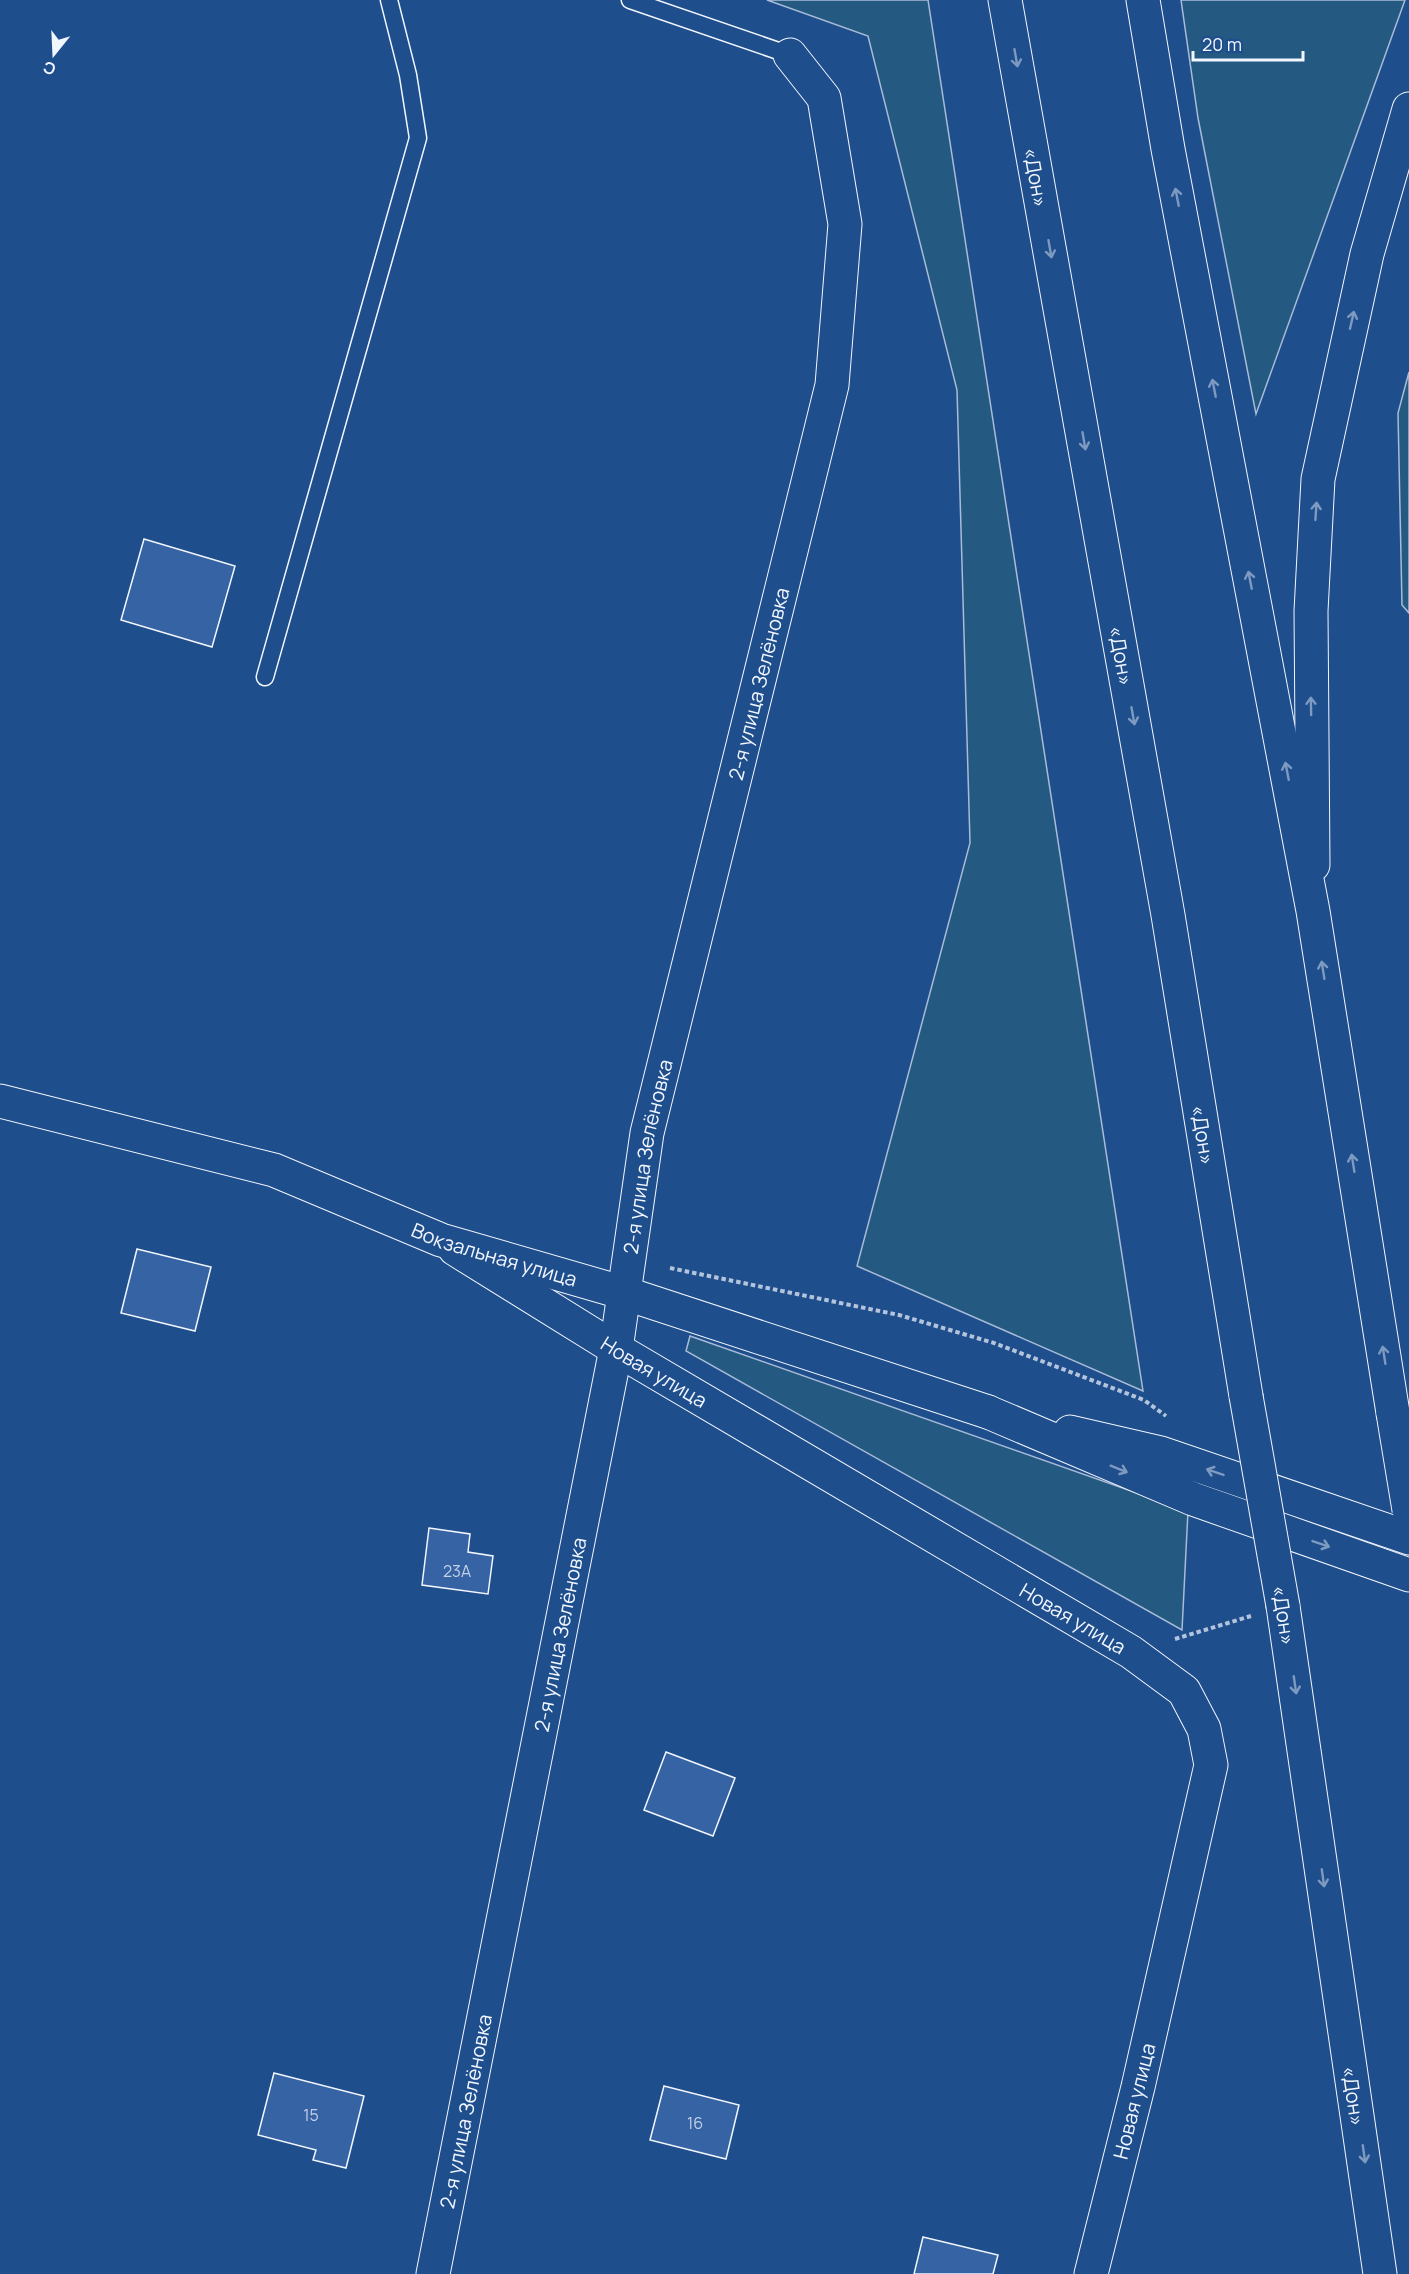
<svg xmlns="http://www.w3.org/2000/svg" width="1409" height="2274" font-family="Manrope,sans-serif">
  <style>
    .green { fill: #245a82; stroke: #a8bbd7; stroke-width: 1.5 }
    .building { fill: #3563a3; stroke: #f2f6ff; stroke-width: 1.5 }
    .lines { fill: none; stroke-linecap: round; stroke-linejoin: round }
    .service-casing { stroke: #f2f6ff; stroke-width: 19 }
    .minor-casing { stroke: #f2f6ff; stroke-width: 35 }
    .tertiary-casing { stroke: #f2f6ff; stroke-width: 35 }
    .primary-casing { stroke: #f2f6ff; stroke-width: 35 }
    .motorway-casing { stroke: #f2f6ff; stroke-width: 35 }
    .path { stroke: #b3c4dc; stroke-width: 4; stroke-dasharray: 4.5 3; stroke-linecap: butt }
    .service { stroke: #1f4e8c; stroke-width: 16 }
    .minor { stroke: #1f4e8c; stroke-width: 33 }
    .tertiary { stroke: #1f4e8c; stroke-width: 33 }
    .primary { stroke: #1f4e8c; stroke-width: 33 }
    .motorway { stroke: #1f4e8c; stroke-width: 33 }
    .motorway-bridge-casing { stroke: #f2f6ff; stroke-width: 35; stroke-linecap: butt }
    .motorway-bridge { stroke: #1f4e8c; stroke-width: 33 }
    .oneway { stroke: #7e9ac0 }
    .labels { text-anchor: middle; dominant-baseline: central; stroke-width: 4.5; stroke-linejoin: round; paint-order: stroke }
    .number-label { font-size: 16px; fill: #c3d1e8 }
    .street-label { font-size: 20px; fill: #f2f6ff; stroke: #1f4e8c }
  </style>
  <rect width="100%" height="100%" fill="#1f4e8c"/>
  <g class="green">
    <path d="M767,0H928L1143,1391L857,1266L970,843L957,390L868,36Z"/>
    <path d="M1181,0H1405L1256,414L1198,118Z"/>
    <path d="M1409,372V613L1402,605L1398,413Z"/>
    <path d="M690,1336L1188,1511L1182,1630L686,1351Z"/>
  </g>
  <g class="building">
    <path d="M144,539L235,566L212,647L121,620Z"/>
    <path d="M137,1249L211,1267L195,1331L121,1313Z"/>
    <path d="M429,1528L470,1534L468,1552L493,1556L488,1594L422,1585Z"/>
    <path d="M666,1752L735,1778L713,1836L644,1810Z"/>
    <path d="M274,2073L364,2096L346,2168L313,2160L316,2150L258,2135Z"/>
    <path d="M664,2086L739,2105L726,2159L650,2140Z"/>
    <path d="M923,2237L998,2255L993,2274H914Z"/>
  </g>
  <g class="lines">
    <g class="service-casing">
      <g id="service">
        <path d="M630,0L790,55"/>
        <path d="M265,677L418,138L408,75L389,0"/>
      </g>
    </g>
    <g class="minor-casing">
      <g id="minor">
        <path id="s1" d="M455,1249L616,1349L1131,1652L1184,1691L1204,1729L1211,1765L1138,2087L1091,2274"/>
        <path d="M988,1412L1193,1499L1409,1575"/>
        <path d="M1070,1432L1161,1453L1409,1538"/>
        <path id="s2" d="M433,2274L616,1349L647,1133L832,385L845,224L824,98L790,55"/>
      </g>
    </g>
    <g class="tertiary-casing">
      <g id="tertiary">
        <path id="s3" d="M0,1101L274,1170L441,1240L624,1293L988,1412"/>
      </g>
    </g>
    <g class="primary-casing">
      <path id="primary" d="M1313,865L1311,611L1318,479L1367,254L1409,109"/>
    </g>
    <g class="motorway-casing">
      <g id="motorway">
        <path id="s4" d="M1005,0L1168,915L1246,1396"/>
        <path d="M1143,0L1168,149L1313,911L1393,1413"/>
        <path id="s5" d="M1283,1606L1380,2274"/>
      </g>
    </g>
    <g class="path">
      <path d="M670,1268L899,1315L994,1343L1144,1400L1166,1416"/>
      <path d="M1175,1639L1251,1616"/>
    </g>
    <use href="#service" class="service"/>
    <use href="#minor" class="minor"/>
    <use href="#tertiary" class="tertiary"/>
    <use href="#primary" class="primary"/>
    <use href="#motorway" class="motorway"/>
    <g class="motorway-bridge-casing">
      <g id="motorway-bridge">
        <path d="M1246,1396L1283,1606"/>
        <path d="M1393,1413L1409,1510"/>
      </g>
    </g>
    <use href="#motorway-bridge" class="motorway-bridge"/>
  </g>
  <defs><path id="oneway-shaft" d="M-6 0H5M1.5-3L5.5 0L1.5 3" fill="none" stroke-width="1.6" stroke-linecap="round" stroke-linejoin="round" transform="scale(1.5)"/></defs>
  <g class="oneway">
    <use href="#oneway-shaft" transform="translate(1016 58) rotate(80)"/>
    <use href="#oneway-shaft" transform="translate(1177 197) rotate(-101)"/>
    <use href="#oneway-shaft" transform="translate(1050 249) rotate(80)"/>
    <use href="#oneway-shaft" transform="translate(1352 320) rotate(-77)"/>
    <use href="#oneway-shaft" transform="translate(1214 388) rotate(-101)"/>
    <use href="#oneway-shaft" transform="translate(1084 441) rotate(80)"/>
    <use href="#oneway-shaft" transform="translate(1316 511) rotate(-86)"/>
    <use href="#oneway-shaft" transform="translate(1250 580) rotate(-101)"/>
    <use href="#oneway-shaft" transform="translate(1311 706) rotate(-91)"/>
    <use href="#oneway-shaft" transform="translate(1133 716) rotate(80)"/>
    <use href="#oneway-shaft" transform="translate(1287 771) rotate(-101)"/>
    <use href="#oneway-shaft" transform="translate(1323 970) rotate(-99)"/>
    <use href="#oneway-shaft" transform="translate(1353 1163) rotate(-99)"/>
    <use href="#oneway-shaft" transform="translate(1384 1355) rotate(-99)"/>
    <use href="#oneway-shaft" transform="translate(1119 1469) rotate(22)"/>
    <use href="#oneway-shaft" transform="translate(1215 1472) rotate(-161)"/>
    <use href="#oneway-shaft" transform="translate(1321 1544) rotate(19)"/>
    <use href="#oneway-shaft" transform="translate(1295 1685) rotate(82)"/>
    <use href="#oneway-shaft" transform="translate(1323 1878) rotate(82)"/>
    <use href="#oneway-shaft" transform="translate(1364 2154) rotate(82)"/>
  </g>
  <g class="labels">
    <g class="number-label">
      <text x="457" y="1571">23А</text>
      <text x="311" y="2115">15</text>
      <text x="695" y="2123">16</text>
    </g>
    <g class="street-label">
      <text stroke="none"><textPath href="#s4" startOffset="180">«Дон»</textPath></text>
      <text stroke="none"><textPath href="#s4" startOffset="666">«Дон»</textPath></text>
      <text stroke="none"><textPath href="#s2" startOffset="1624">2-я улица Зелёновка</textPath></text>
      <text stroke="none"><textPath href="#s4" startOffset="1152">«Дон»</textPath></text>
      <text stroke="none"><textPath href="#s2" startOffset="1138">2-я улица Зелёновка</textPath></text>
      <text stroke="none"><textPath href="#s3" startOffset="519">Вокзальная улица</textPath></text>
      <text stroke="none"><textPath href="#s1" startOffset="234">Новая улица</textPath></text>
      <text transform="translate(1284 1615) rotate(81)">«Дон»</text>
      <text stroke="none"><textPath href="#s1" startOffset="720">Новая улица</textPath></text>
      <text stroke="none"><textPath href="#s2" startOffset="652">2-я улица Зелёновка</textPath></text>
      <text stroke="none"><textPath href="#s5" startOffset="495">«Дон»</textPath></text>
      <text transform="translate(1134 2101) rotate(-76)">Новая улица</text>
      <text stroke="none"><textPath href="#s2" startOffset="166">2-я улица Зелёновка</textPath></text>
    </g>
  </g>
  <g transform="translate(54 54) rotate(198)" stroke="#1f4e8c" stroke-width="4.5" paint-order="stroke">
  <path d="M0-4.5L10 22L0 15L-10 22Z" fill="#f2f6ff"/>
  <text y="-9" font-size="16" font-weight="bold" text-anchor="middle" fill="#f2f6ff">С</text>
  </g>
  <path d="M1193 51v9h110v-9" fill="none" stroke="#f2f6ff" stroke-width="3"/>
  <text x="1202" y="51" font-size="18" fill="#f2f6ff" stroke="#1f4e8c" stroke-width="4.5" paint-order="stroke">20 m</text>
</svg>
